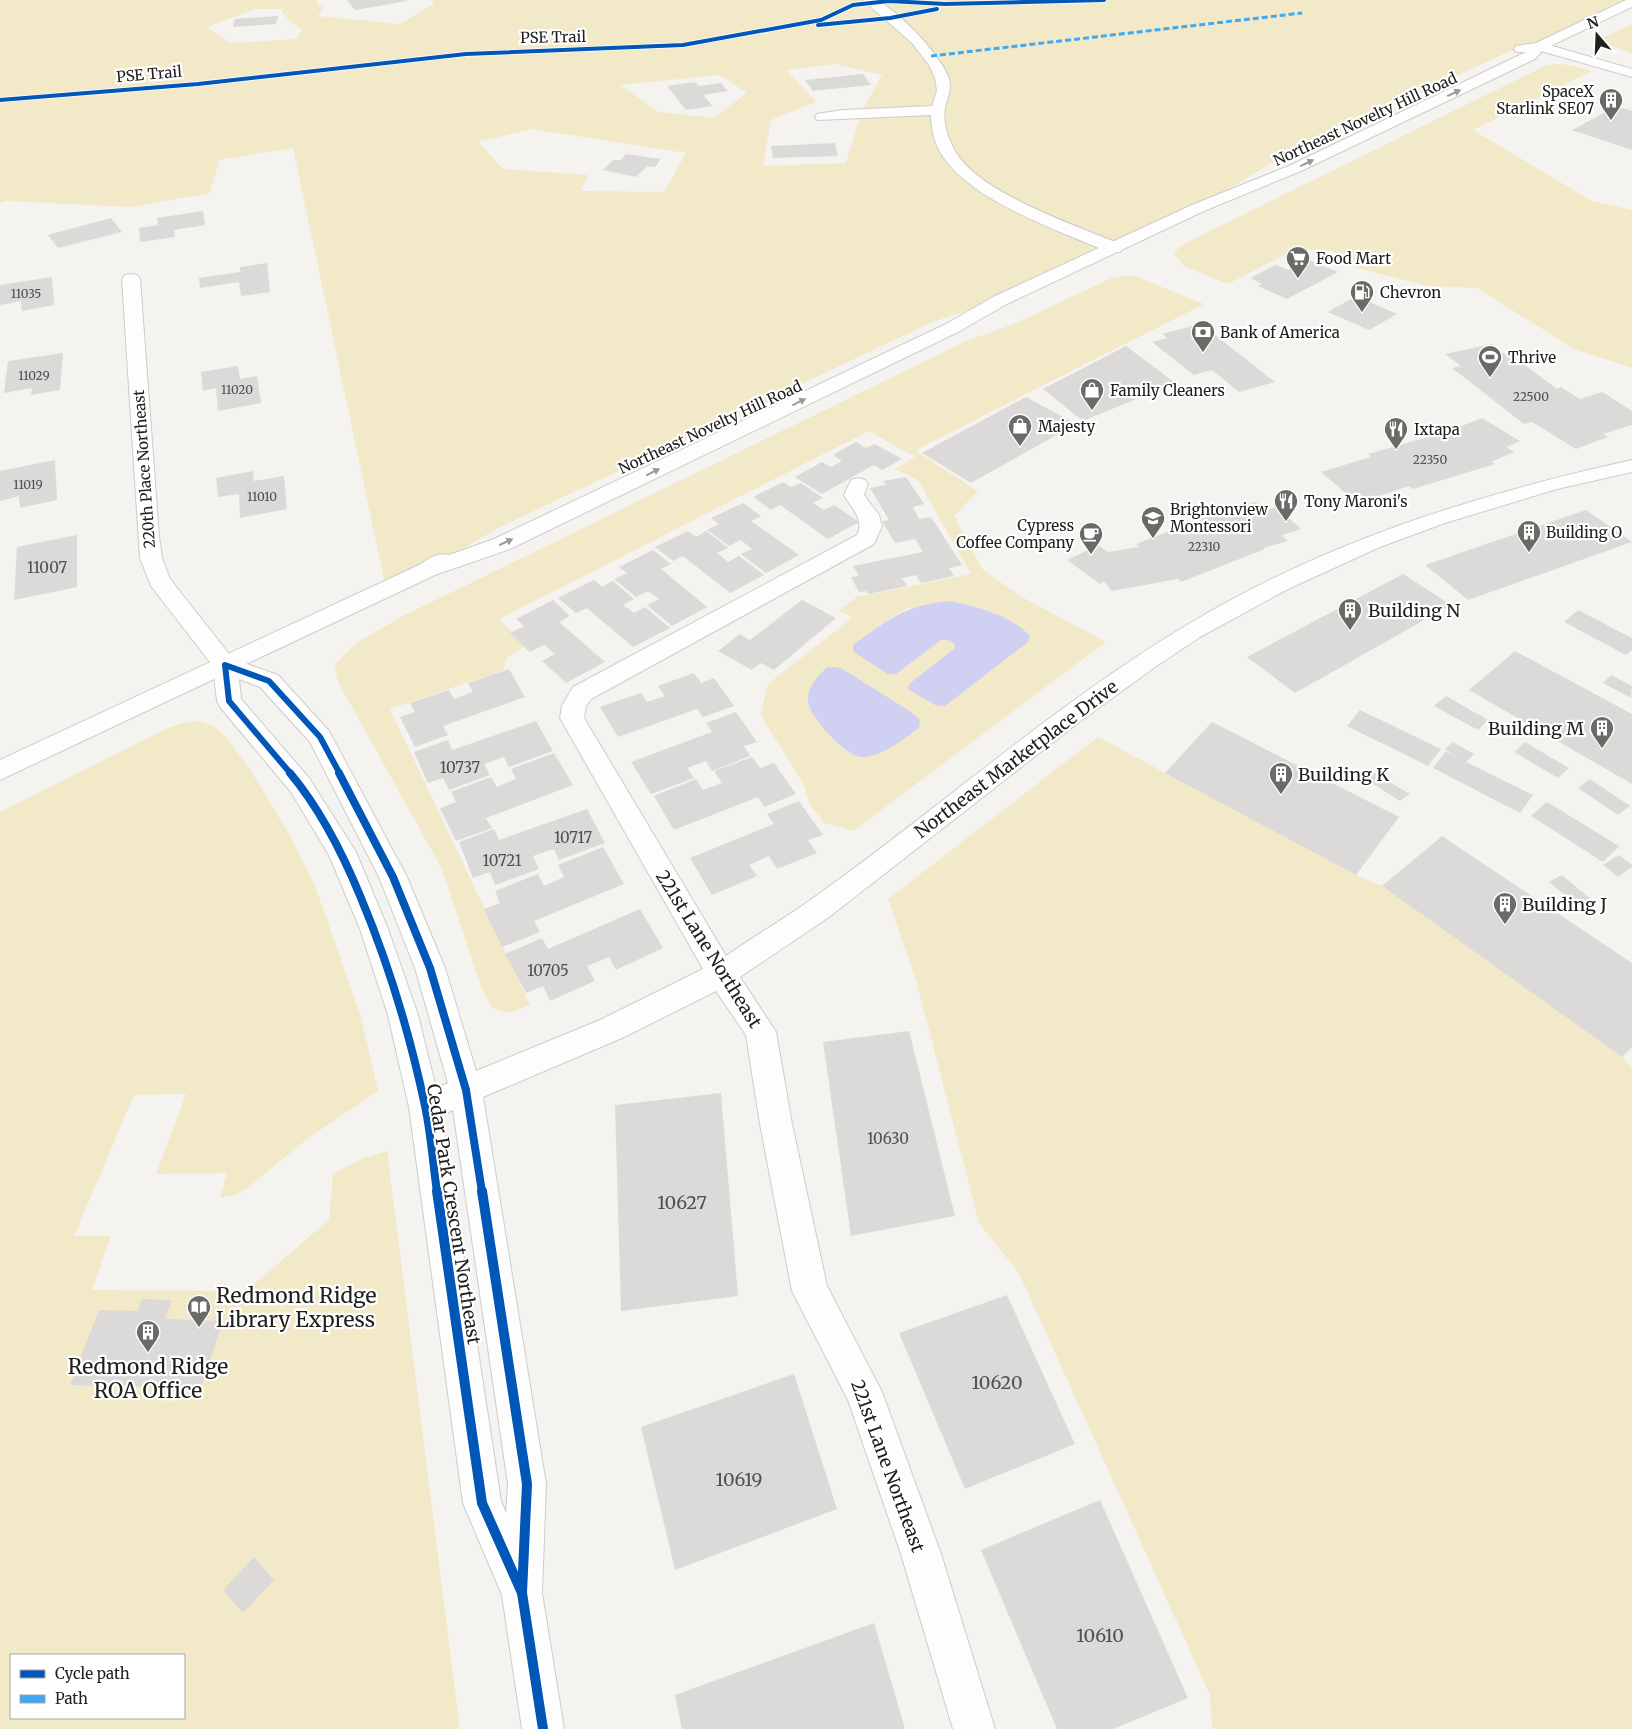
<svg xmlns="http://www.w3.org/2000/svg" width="1632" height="1729" font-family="Merriweather,serif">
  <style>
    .green { fill: #f1e9c8; fill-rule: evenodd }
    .water { fill: #d0d1f2 }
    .building { fill: #dcdad8 }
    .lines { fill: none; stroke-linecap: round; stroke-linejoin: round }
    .minor-casing { stroke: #ceccca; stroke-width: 2 }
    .major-casing { stroke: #ceccca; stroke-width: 2 }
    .minor { fill: #fdfdfd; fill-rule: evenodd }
    .major { fill: #fdfdfd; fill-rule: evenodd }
    .quiet { stroke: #3fa9f5; stroke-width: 3; stroke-dasharray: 6 3; stroke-linecap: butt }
    .cycleway-far3-casing { stroke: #fff; stroke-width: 5.5 }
    .cycleway-far2-casing { stroke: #fff; stroke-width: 9 }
    .cycleway-far1-casing { stroke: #fff; stroke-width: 11 }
    .cycleway-casing { stroke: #fff; stroke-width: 13 }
    .cycleway-far3 { stroke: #0057b8; stroke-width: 4 }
    .cycleway-far2 { stroke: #0057b8; stroke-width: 6 }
    .cycleway-far1 { stroke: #0057b8; stroke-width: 8 }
    .cycleway { stroke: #0057b8; stroke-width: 10 }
    .oneway { fill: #9a9a99 }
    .labels { text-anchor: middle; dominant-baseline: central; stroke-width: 4.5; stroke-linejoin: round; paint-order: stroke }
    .far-number-label { font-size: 12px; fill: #51504e }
    .far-street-label { font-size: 15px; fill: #20201e; stroke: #fff }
    .far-poi-label { font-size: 15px; fill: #20201e; stroke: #fff; text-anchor: start }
    .number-label { font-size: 15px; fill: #51504e }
    .poi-label { font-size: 18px; fill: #20201e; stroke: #fff; text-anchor: start }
    .street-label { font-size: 18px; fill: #20201e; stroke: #fff }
    .near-number-label { font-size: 18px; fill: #51504e }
    .near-poi-label { font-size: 21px; fill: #20201e; stroke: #fff; text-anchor: start }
  </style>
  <rect width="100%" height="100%" fill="#f4f3ef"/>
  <g class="green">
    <path d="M0,0H318L316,3L323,7L318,16L400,24L435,3L431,0H1632L1539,46L1510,51L1273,162L1198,208L1001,300L932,322L498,528L427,570L386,589L293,148L219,160L210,193L132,207L5,201L0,203ZM255,9H284L282,12L289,20L302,30L296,39L231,43L207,27ZM836,64L882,75L861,113L846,163L763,166L771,120L816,102L786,70ZM720,75L747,93L714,118L658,112L620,85ZM532,129L686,153L664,192L581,191L588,175L503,169L478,142Z"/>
    <path d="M1632,24V53L1599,42L1602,38Z"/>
    <path d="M1558,64L1570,65L1592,71L1473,130L1592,201L1632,210V368L1574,349L1477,288L1427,286L1350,266L1346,257L1331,251L1298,248L1228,284L1184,266L1174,254L1180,246L1547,65Z"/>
    <path d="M1132,275L1204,304L919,448L917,452L978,491L954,516L982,569L1020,596L1106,642L853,831L825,823L811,807L803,783L764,721L761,713L768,684L852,618L839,610L857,597L971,574L918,480L895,469L915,457L869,431L499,619L525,646L505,659L504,670L390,709L530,1005L509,1013L492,1008L481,987L442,869L337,680L335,664L356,643L403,616L966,341L1014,324L1112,278ZM909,608L1030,637L1027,642L945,706L909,684L955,648L954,643L948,640L854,644L892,617ZM807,700L862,757C841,754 813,720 807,700Z"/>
    <path d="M198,721L214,726L222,733L248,766L293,841L315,886L361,1017L378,1091L307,1139L246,1189L236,1195L220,1198L227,1173L156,1174L186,1094L134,1095L74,1236H111L92,1290L246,1291L329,1220L333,1174L364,1158L387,1151L460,1729H0V812L168,728L184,723ZM11,1655H184V1718H11Z"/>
    <path d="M1098,737L1356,875L1382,886L1622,1057L1632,1068V1729H1212L1210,1695L1019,1273L979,1223L916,980L888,899Z"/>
  </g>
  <g class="water">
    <path d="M948,601C973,605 1013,616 1030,636L1028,642L945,706L935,705L908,689L909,684L955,648L954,643L948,640H941L896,674H888L855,653L853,649L854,644C890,619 903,606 948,601Z"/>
    <path d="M828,667H837L846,671L911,712L920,720L919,728C902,740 884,756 862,757C846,757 810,718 808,702C806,689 818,674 828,667Z"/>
  </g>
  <g class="building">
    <path d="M347,0H407V1L355,10Z"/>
    <path d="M278,16L276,24L233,27L235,19Z"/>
    <path d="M863,74L871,85L813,91L805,80Z"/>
    <path d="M695,82L699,86L721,83L728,91L703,95L713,106L686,110L667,86Z"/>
    <path d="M1617,106L1632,111V150L1572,130Z"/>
    <path d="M835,143L838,156L773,158L771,146Z"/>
    <path d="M626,154L661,159L655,167L647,166L636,177L603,170L613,160H621Z"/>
    <path d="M203,211L205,225L174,230L175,237L140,242L139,228L158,225L157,218Z"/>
    <path d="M111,218L122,232L58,248L48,235Z"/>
    <path d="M1309,260L1338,272L1287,299L1258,286L1262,284L1250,278L1276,265L1288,270Z"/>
    <path d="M267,263L270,292L241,296L239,282L200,288L199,278L240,272V267Z"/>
    <path d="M52,277L54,305L22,311L21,301L0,305V285Z"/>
    <path d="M1356,296L1397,314L1369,330L1328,312Z"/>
    <path d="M1192,326L1201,334L1210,331L1275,382L1239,392L1212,370L1194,375L1152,342L1167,338L1162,334Z"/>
    <path d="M1492,344L1508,357L1513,356L1557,389L1561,387L1580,399L1602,392L1632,411V425L1603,434L1608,437L1576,449L1532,422L1524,424L1452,368L1461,366L1445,354Z"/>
    <path d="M1126,346L1175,383L1083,421L1043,389Z"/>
    <path d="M63,353L60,390L31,395L32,388L4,393L8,361Z"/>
    <path d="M238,366L240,379L257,376L261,403L218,411L216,388L203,391L201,372Z"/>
    <path d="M1026,397L1076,424L971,483L922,453Z"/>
    <path d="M1482,418L1520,441L1506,447L1514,452L1491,462L1495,464L1413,489L1409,486L1357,503L1321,472L1371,457L1368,454L1449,431Z"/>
    <path d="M856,442L866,448L875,444L902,459L882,470L874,465L822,494L795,477L822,462L831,467L842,461L833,455Z"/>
    <path d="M55,460L57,500L20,508L19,496L0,501V471Z"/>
    <path d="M253,471L254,481L284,476L287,509L240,518L239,494L218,497L216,478Z"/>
    <path d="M906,477L924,504L913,507L919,519L931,517L962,565L949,568L954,576L921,583L916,575L902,578L907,586L869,594L866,591L859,592L851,577L859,576L853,566L923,552L915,539L895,543L882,521L889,520L870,488L886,485L883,481Z"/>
    <path d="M783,482L791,487L801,483L823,498L813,503L824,510L834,505L859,522L828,539L780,505L771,510L753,497Z"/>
    <path d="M1256,502L1266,510L1277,507L1301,529L1282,535L1288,541L1263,548L1265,549L1181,582L1178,579L1111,591L1104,581L1100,584L1067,560L1098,545L1108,552L1139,547L1136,544L1219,512L1221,514L1240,509L1238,506Z"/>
    <path d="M743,503L761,516L751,521L799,555L766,573L741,554L752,549L741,540L729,546L707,530L719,524L711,518Z"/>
    <path d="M1586,510L1632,542L1468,600L1425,565Z"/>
    <path d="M688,531L696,537L706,531L728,548L717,553L728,562L739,556L764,575L730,593L683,556L673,561L655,547Z"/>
    <path d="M77,535V587L14,600L17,547Z"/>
    <path d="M653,550L671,564L661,569L707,607L672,626L647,605L659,599L648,591L636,597L614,579L627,573L619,567Z"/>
    <path d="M1403,574L1451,605L1295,693L1247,657Z"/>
    <path d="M594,580L602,587L613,581L634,599L623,605L634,613L645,607L670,628L633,647L587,608L576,613L558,598Z"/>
    <path d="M553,600L570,616L559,622L605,662L566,683L542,661L555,654L544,645L530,652L510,633L524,626L516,619Z"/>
    <path d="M802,600L836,618L774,670L761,663L752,670L718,651L740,634L750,640Z"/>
    <path d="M1578,610L1632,638V650L1626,655L1564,622Z"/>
    <path d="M1515,651L1632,714V784L1469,690Z"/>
    <path d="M509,669L525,697L443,726L448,735L415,747L400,717L415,712L410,703L449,690L454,699L473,692L468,683Z"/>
    <path d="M694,673L701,683L714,678L734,706L703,717L697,709L618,737L600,707L641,693L647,702L665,696L658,686Z"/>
    <path d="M1611,675L1632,686L1631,698L1603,683Z"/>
    <path d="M1446,696L1488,720L1478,730L1434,706Z"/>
    <path d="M1360,710L1441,749L1428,766L1347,726Z"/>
    <path d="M736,712L757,742L744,746L750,756L712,771L706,761L687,768L694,778L651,794L631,762L712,732L706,723Z"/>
    <path d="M536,721L553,751L509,767L504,757L484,764L490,775L449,790L443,778L428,783L414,752L448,740L452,750Z"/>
    <path d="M1212,722L1399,817L1356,875L1165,773Z"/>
    <path d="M1453,742L1474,754L1466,762L1533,795L1520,813L1433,768L1446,751L1460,759L1445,749Z"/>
    <path d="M1525,742L1569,768L1558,778L1514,752Z"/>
    <path d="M554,753L573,785L486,818L492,828L456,841L440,808L456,802L451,792L491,777L497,787L516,779L511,769Z"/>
    <path d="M752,757L760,768L774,763L796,794L764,807L758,797L674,830L654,796L696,779L703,790L722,783L714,771Z"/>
    <path d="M1366,768L1410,794L1400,801L1359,775Z"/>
    <path d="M1590,779L1630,806L1618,815L1578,788Z"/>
    <path d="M799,801L823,835L808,840L817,853L777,869L769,856L749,865L757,876L712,895L690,858L774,824L767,814Z"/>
    <path d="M1547,802L1619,846L1603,862L1531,816Z"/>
    <path d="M587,809L605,843L559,860L554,849L533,856L539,869L495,885L490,872L473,878L459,842L494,829L499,840Z"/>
    <path d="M1442,836L1632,963V1047L1622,1057L1382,886Z"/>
    <path d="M603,847L624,884L534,921L540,932L502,947L484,909L500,903L495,891L538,874L544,886L564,877L558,865Z"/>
    <path d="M1619,855L1632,865V867L1618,877L1603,865Z"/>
    <path d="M1562,875L1593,901L1580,908L1549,882Z"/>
    <path d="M640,909L663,948L616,970L609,957L587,966L595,981L550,1001L543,986L526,993L505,954L542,938L548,949Z"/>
    <path d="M909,1031L955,1216L851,1236L823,1042Z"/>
    <path d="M721,1093L738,1296L621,1311L615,1105Z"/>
    <path d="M1007,1295L1075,1444L965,1489L899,1333Z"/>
    <path d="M142,1299L172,1300L165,1319L223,1321L201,1388L70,1385L99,1310L137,1311Z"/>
    <path d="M794,1374L837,1509L675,1570L641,1427Z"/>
    <path d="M1100,1500L1188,1698L1113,1729H1057L981,1550Z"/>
    <path d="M254,1557L274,1580L243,1613L223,1590Z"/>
    <path d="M874,1623L905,1729H682L675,1695Z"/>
  </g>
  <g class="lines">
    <g class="minor-casing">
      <g id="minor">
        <path d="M863,0C867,0 874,0 878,1C899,12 942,56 949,79C952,91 947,97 945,108C942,126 951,148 962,161C994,198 1075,225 1120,244L1122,248L1120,252H1108C1058,230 963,199 938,148C933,138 931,125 931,115L817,120L815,117L817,114L843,110L932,106L937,91L935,78L929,65L912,43Z"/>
        <path d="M1539,42L1632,69V77L1534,49L1533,46Z"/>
        <path d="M131,274L137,275L140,279L159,536L162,558L170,579L233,659L278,675L329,731L407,877L445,968L476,1071L600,1020L703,969L560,718L562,706L573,687L857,535C865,519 851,508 844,495L851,480L858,478L865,480L868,484L864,495L879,515L882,526L874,544L591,699L586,706L584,718L726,956C753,937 782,920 809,901C935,812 1050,708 1182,628C1321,543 1474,495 1632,460V472L1557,489L1445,523L1380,547L1288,589L1200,637L1155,667L1074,726L829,917L740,977L776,1032L792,1124L827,1286L882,1392L941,1554L995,1729H953L901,1554L848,1400L792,1291L760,1124L746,1035L716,991L622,1038L483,1097L546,1484L542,1593L564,1729H522L502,1595L463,1503L409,1107L388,1015L360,929L329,855L291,792L220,707L217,701L213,666L151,586L140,558L122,279L125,275ZM239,679L260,687L310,742L379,877L415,968L448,1083L436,1088L418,1015L388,929L356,852L309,778L241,699ZM453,1110L508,1484L506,1513L501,1501L442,1115Z"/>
      </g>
    </g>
    <g class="major-casing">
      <path id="major" d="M1626,0H1632V7L1544,49L1535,59L1301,171L1204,211L1007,304L958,332L510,549L435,575L0,780V760L419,565C429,559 437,552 449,555L494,539L946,324L995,296L1192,205L1291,165L1526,52H1516L1514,49L1516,46L1536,43Z"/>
    </g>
    <use href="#minor" class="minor"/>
    <use href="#major" class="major"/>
    <path class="quiet" d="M931,56L1302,13"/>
    <g class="cycleway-far3-casing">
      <g id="cycleway-far3">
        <path d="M818,25L890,18L937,9"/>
        <path d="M0,100L198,84L466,54L683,45L821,20L853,5L889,1L945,4L1104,0"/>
      </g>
    </g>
    <g class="cycleway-far2-casing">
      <path id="cycleway-far2" d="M291,774L229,701L225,665L269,681L320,737L340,774"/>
    </g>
    <g class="cycleway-far1-casing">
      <g id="cycleway-far1">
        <path d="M290,773C321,810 343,854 361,898C389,965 410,1035 425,1106C431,1134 433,1164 437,1192"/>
        <path d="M339,773L393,877L430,968L466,1090L482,1192"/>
      </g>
    </g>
    <g class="cycleway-casing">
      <g id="cycleway">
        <path d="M437,1191L482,1503L522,1593"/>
        <path d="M482,1191L527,1484L522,1593"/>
        <path d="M522,1593L543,1729"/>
      </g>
    </g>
    <use href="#cycleway-far3" class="cycleway-far3"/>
    <use href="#cycleway-far2" class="cycleway-far2"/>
    <use href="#cycleway-far1" class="cycleway-far1"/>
    <use href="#cycleway" class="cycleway"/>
  </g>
  <defs><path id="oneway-solid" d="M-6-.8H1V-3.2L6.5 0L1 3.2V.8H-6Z" transform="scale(1.25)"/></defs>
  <g class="oneway">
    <use href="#oneway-solid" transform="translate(1454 93) rotate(-25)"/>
    <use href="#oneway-solid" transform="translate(1307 163) rotate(-25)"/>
    <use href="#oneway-solid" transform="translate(799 402) rotate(-26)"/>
    <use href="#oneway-solid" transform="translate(653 472) rotate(-26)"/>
    <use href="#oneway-solid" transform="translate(506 542) rotate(-24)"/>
  </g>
  <defs>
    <g id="building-pin" transform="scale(1.25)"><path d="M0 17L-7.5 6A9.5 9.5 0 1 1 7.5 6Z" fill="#6a6a67" stroke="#fff"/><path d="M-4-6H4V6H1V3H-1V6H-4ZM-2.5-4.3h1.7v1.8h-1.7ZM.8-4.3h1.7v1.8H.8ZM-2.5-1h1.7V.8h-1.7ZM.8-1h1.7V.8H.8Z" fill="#fff"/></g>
    <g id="supermarket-pin" transform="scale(1.25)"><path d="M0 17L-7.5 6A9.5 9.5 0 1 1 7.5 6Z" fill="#6a6a67" stroke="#fff"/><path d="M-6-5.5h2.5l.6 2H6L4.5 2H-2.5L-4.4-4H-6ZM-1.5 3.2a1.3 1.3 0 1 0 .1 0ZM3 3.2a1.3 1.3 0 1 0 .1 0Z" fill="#fff"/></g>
    <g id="fuel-pin" transform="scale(1.25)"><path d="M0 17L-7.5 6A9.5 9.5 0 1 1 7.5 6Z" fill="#6a6a67" stroke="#fff"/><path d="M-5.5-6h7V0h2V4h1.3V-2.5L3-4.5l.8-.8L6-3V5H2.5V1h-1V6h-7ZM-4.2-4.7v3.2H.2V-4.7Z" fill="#fff"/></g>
    <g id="bank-pin" transform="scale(1.25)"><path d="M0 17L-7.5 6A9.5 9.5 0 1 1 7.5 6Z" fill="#6a6a67" stroke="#fff"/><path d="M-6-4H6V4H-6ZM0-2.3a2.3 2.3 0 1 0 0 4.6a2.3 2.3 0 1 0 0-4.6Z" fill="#fff"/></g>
    <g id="stadium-pin" transform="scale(1.25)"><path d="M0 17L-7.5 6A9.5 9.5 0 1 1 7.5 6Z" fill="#6a6a67" stroke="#fff"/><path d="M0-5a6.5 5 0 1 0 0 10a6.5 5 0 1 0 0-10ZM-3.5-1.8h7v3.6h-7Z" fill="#fff"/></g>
    <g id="shop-pin" transform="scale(1.25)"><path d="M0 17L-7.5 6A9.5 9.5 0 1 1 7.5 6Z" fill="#6a6a67" stroke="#fff"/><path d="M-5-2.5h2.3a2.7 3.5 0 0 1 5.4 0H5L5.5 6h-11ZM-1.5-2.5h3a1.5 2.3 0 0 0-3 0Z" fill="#fff"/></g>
    <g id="restaurant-pin" transform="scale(1.25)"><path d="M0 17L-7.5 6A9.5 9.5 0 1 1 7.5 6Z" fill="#6a6a67" stroke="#fff"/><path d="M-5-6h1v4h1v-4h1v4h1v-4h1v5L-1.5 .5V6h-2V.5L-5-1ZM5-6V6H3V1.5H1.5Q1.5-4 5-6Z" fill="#fff"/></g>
    <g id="school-pin" transform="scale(1.25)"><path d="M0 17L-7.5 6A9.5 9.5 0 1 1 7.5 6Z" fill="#6a6a67" stroke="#fff"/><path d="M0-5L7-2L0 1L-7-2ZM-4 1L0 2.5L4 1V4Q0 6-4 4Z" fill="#fff"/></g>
    <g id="cafe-pin" transform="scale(1.25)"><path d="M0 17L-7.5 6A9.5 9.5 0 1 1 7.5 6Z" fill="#6a6a67" stroke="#fff"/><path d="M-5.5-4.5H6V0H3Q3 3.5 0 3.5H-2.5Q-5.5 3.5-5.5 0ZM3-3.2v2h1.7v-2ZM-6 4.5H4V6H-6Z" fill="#fff"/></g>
    <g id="library-pin" transform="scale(1.25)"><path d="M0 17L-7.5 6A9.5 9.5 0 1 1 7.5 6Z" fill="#6a6a67" stroke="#fff"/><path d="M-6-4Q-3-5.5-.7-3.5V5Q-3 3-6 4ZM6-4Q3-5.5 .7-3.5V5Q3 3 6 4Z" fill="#fff"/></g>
  </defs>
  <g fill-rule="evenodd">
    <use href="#building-pin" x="1611" y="100"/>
    <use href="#supermarket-pin" x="1298" y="258"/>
    <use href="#fuel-pin" x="1362" y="292"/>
    <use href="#bank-pin" x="1203" y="332"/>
    <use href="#stadium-pin" x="1490" y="357"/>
    <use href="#shop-pin" x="1092" y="390"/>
    <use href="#shop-pin" x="1020" y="426"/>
    <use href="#restaurant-pin" x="1396" y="429"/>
    <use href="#restaurant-pin" x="1286" y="501"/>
    <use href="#school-pin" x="1153" y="518"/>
    <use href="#building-pin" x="1529" y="532"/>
    <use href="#cafe-pin" x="1091" y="534"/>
    <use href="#building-pin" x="1350" y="610"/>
    <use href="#building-pin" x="1602" y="728"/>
    <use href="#building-pin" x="1281" y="774"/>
    <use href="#building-pin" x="1505" y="904"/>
    <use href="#library-pin" x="199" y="1307"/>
    <use href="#building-pin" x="148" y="1332"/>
  </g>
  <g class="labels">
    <g class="far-number-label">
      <text x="26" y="293">11035</text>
      <text x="34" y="375">11029</text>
      <text x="237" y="389">11020</text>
      <text x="1531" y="396">22500</text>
      <text x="1430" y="459">22350</text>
      <text x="28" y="484">11019</text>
      <text x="262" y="496">11010</text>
      <text x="1204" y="546">22310</text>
    </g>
    <g class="far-street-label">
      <text transform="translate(553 37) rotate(-1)">PSE Trail</text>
      <text transform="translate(149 74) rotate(-5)">PSE Trail</text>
      <text transform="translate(1365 119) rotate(-25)">Northeast Novelty Hill Road</text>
      <text transform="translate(710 427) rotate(-25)">Northeast Novelty Hill Road</text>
      <text transform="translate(144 469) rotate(-94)">220th Place Northeast</text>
    </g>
    <g class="far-poi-label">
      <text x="1594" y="91" text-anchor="end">SpaceX<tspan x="1594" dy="17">Starlink SE07</tspan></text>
      <text x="1316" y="258">Food Mart</text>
      <text x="1380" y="292">Chevron</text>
      <text x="1220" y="332">Bank of America</text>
      <text x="1508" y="357">Thrive</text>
      <text x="1110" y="390">Family Cleaners</text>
      <text x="1038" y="426">Majesty</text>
      <text x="1414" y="429">Ixtapa</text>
      <text x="1304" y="501">Tony Maroni's</text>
      <text x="1170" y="509">Brightonview<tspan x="1170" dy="17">Montessori</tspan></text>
      <text x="1074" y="525" text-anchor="end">Cypress<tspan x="1074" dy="17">Coffee Company</tspan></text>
      <text x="1546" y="532">Building O</text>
    </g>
    <g class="number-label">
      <text x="47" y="567">11007</text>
      <text x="460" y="767">10737</text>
      <text x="573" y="837">10717</text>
      <text x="502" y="860">10721</text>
      <text x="548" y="970">10705</text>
      <text x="888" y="1138">10630</text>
    </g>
    <g class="poi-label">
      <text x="1368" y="610">Building N</text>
      <text x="1584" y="728" text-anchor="end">Building M</text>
      <text x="1298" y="774">Building K</text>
      <text x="1522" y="904">Building J</text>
    </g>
    <g class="street-label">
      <text transform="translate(1016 759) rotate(-37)">Northeast Marketplace Drive</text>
      <text transform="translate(709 949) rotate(58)">221st Lane Northeast</text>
      <text transform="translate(454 1214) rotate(81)">Cedar Park Crescent Northeast</text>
      <text transform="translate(888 1466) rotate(70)">221st Lane Northeast</text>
    </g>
    <g class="near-number-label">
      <text x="682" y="1202">10627</text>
      <text x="997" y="1382">10620</text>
      <text x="739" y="1479">10619</text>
      <text x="1100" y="1635">10610</text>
    </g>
    <g class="near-poi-label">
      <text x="216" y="1295">Redmond Ridge<tspan x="216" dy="24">Library Express</tspan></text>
      <text x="148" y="1366" text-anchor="middle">Redmond Ridge<tspan x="148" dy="24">ROA Office</tspan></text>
    </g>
  </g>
  <rect x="10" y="1654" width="175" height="65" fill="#ffffff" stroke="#a6a6a5"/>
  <rect x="20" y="1670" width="25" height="8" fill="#0057b8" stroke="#a6a6a5"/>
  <text x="55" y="1679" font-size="15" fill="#20201e">Cycle path</text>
  <rect x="20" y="1695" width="25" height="8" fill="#3fa9f5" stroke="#a6a6a5"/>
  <text x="55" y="1704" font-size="15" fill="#20201e">Path</text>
  <g transform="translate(1597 35) rotate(341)" stroke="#ffffff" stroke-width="4" paint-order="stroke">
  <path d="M0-4L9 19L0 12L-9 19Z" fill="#20201e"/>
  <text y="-8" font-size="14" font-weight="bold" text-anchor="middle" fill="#20201e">N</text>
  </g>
</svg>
